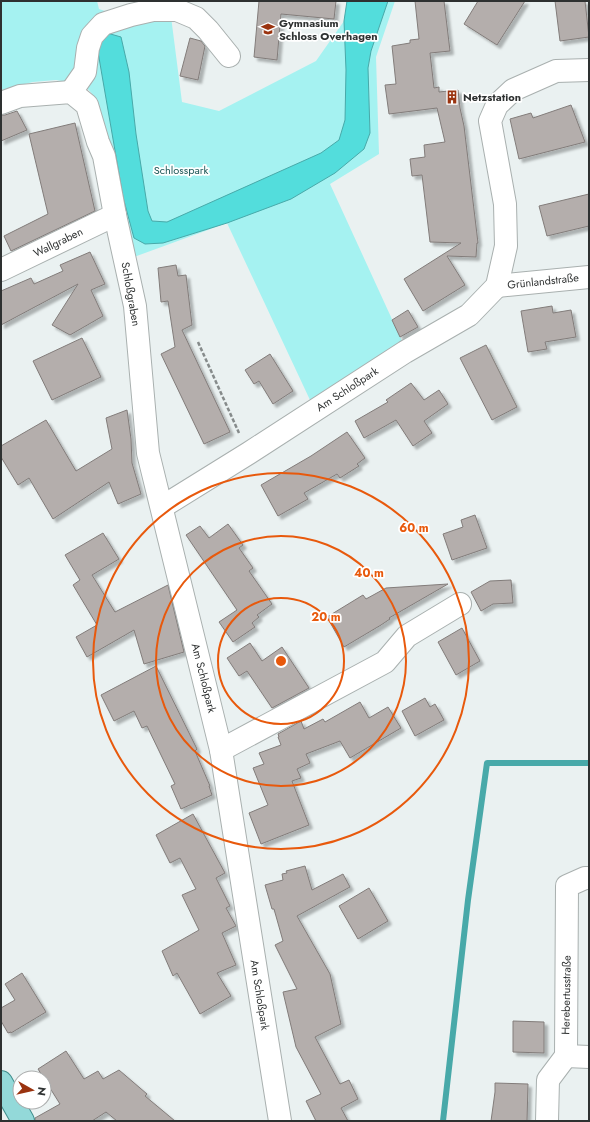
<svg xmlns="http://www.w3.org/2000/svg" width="590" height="1122" font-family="Jost,sans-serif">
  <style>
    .green { fill: #a5f2f1 }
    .water { fill: #53dddc; stroke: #48a9a9 }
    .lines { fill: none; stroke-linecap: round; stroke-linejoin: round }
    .stream { stroke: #48a9a9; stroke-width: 6 }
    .building { fill: #b4aeac; stroke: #827c7a; filter: url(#shadow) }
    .minor-casing { stroke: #a9b0af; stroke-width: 24 }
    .major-casing { stroke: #418e8d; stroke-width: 24 }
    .path { stroke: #868b8b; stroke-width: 2.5; stroke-dasharray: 4 2; stroke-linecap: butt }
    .minor { stroke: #fff; stroke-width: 22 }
    .major { stroke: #93d9d9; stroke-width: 22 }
    .ring { fill: none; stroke: #e8590c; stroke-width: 2 }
    .labels { text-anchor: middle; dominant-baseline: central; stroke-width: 3.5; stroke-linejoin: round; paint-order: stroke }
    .poi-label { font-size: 11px; font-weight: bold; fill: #2e3131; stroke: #fff; text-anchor: start }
    .park-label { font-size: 11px; fill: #1d5757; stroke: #fff }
    .street-label { font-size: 11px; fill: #2e3131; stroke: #fff }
    .centre { fill: #e8590c; stroke: #fff; stroke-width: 2 }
    .ring-label { font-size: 12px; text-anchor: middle; font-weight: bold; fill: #e8590c; stroke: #fff; stroke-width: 3.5; stroke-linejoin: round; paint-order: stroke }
  </style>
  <defs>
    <filter id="shadow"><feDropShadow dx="3.5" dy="3.5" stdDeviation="1" flood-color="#0004"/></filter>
  </defs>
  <rect width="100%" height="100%" fill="#eaf1f1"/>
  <path class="green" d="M1,1H97L99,9L105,11L154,1H169L182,102L219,111L316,61L344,21L347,1H395L376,57L379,154L330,184L402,341L310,400L227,223L134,257L96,98L84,85L56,80L33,82L1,90Z"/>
  <path class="water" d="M347,1H388L371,51L368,68L370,133L364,149L335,173L291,199L227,223L163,243L145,244L134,238L123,197L98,52L100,41L107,33L121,37L129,72L136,134L148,211L152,221L167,222L321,153L339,140L345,120L346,70L344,21Z"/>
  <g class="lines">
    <path class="stream" d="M443,1121L468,900L487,763H589"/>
  </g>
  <g class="building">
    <path d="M259,1H336L334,19L281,14L277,60L254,57Z"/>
    <path d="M415,1H444L450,51L430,53L434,88L439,87V92L458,90L460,108L464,126L478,243H477L476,257L447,256L465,285L423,311L404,279L461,243L430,242L422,175L412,176L410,159L425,157L424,145L445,142L437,108L389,114L385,85L396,84L392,46L410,43V40L419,39Z"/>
    <path d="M478,1H525L497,45L464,24Z"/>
    <path d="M555,1H585L589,37L560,41Z"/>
    <path d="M190,38L201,41L205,46L198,80L180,76Z"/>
    <path d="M571,105L585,142L519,159L510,119L531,113L533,118Z"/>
    <path d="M17,111L27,130L1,141V115H5Z"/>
    <path d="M75,123L95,211L11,251L4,236L48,214L29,134Z"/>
    <path d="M589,194V226L547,236L539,206Z"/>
    <path d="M90,252L105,284L91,290L103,316L70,335L52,325L78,284L1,325V291L31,278L34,284L63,271L60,265Z"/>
    <path d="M176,265L178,276L186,275L192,325L182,330L230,432L204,444L161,354L175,347L168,301L161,302L158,268Z"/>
    <path d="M552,306L553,313L571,310L576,337L545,342L547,349L528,352L521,311Z"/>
    <path d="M408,310L418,327L400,337L392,320Z"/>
    <path d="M82,338L101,377L52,400L33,361Z"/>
    <path d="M486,345L517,407L492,420L460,358Z"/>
    <path d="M270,354L293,391L273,404L259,381L254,384L245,370Z"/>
    <path d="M411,383L424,400L439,390L448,404L424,421L432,433L413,446L396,420L364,438L355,421L388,402L386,400Z"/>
    <path d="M127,410L131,439L132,463L141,494L118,504L109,482L53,519L29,478L18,485L1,457V446L46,420L76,471L112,449L106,418Z"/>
    <path d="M347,432L365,458L357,464L359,466L340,478L337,474L304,493L308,499L278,516L261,485L311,456Z"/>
    <path d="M475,515L487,548L452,560L443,534L463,527L461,520Z"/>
    <path d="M228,524L243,545L239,548L253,568L249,571L272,604L257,615L259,617L252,623L255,627L233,642L219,622L237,610L186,535L200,526L209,538Z"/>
    <path d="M103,533L119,559L92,575L115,612L168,585L184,652L144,664L134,630L87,657L76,637L97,625L73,585L80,580L65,555Z"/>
    <path d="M511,580L513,603L493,604L481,611L471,592L490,581Z"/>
    <path d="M448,584L389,618L390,619L381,625L344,647L327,617L363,595L366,599L386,588Z"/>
    <path d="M462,628L480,661L456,675L438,642Z"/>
    <path d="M250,643L262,661L282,647L309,688L272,708L247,671L239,676L227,658Z"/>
    <path d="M156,666L197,749L195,751L210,786H209L212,795L181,809L171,786L175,784L147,726L142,728L134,711L114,721L101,695Z"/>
    <path d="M425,698L430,707L435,704L444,720L415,736L402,711Z"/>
    <path d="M360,702L369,718L388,707L401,728L350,758L340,741L306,754L310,763L297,769L301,778L292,781L309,825L261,844L249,813L268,805L253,768L264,764L259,753L281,745L278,737H279L278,734L301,721L304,729L323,719L325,722Z"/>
    <path d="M193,814L225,873L216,878L230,906L226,908L236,926L222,933L236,965L217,973L231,996L200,1014L177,973L173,976L162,951L199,930L182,895L196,889L180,858L170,863L156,835Z"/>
    <path d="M305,866L312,890L343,874L350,887L297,916L330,974L341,1024L315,1037L340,1084L349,1080L358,1099L341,1108L348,1121H316L306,1101L321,1094L296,1047L283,992L297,989L275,945L283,941L274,909H272L265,885L283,880L282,874L287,873L286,871Z"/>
    <path d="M369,888L388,921L358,939L339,906Z"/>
    <path d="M22,973L46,1012L11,1033V1032L8,1033L1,1021V1008L15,1000L5,984Z"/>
    <path d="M513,1021L544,1022V1053L513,1052Z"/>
    <path d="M66,1051L84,1079L98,1071L103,1079L119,1070L147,1094L145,1096L175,1121H117L106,1112L92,1121H35V1118L60,1104L38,1069Z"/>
    <path d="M495,1083L528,1084L527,1121H491L495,1092Z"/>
  </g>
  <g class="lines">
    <g class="minor-casing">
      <g id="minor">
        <path d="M71,92L85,72L88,48L92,36L103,24L131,15L153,10H177L196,18L208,30L229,56"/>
        <path d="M1,103L20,96L71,92L87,105L98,142L104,156L115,215L135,306L148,453L221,750L280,1121"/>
        <path d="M1,270L115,215"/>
        <path d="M497,286L589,277"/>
        <path d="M162,507L249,453L405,352L469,315L497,286L506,246L505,204L490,121L497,105L513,90L556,71L589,70"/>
        <path d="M221,750L385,662L407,636L460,604"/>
        <path d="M566,1056L589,1057"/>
        <path d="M547,1121L548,1080L566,1056L567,886L585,878H589"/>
      </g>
    </g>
    <g class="major-casing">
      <path id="major" d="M1,1082L23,1121"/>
    </g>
    <path class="path" d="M198,342L239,433"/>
    <use href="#minor" class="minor"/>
    <use href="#major" class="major"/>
  </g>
  <g class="ring">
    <circle cx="281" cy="661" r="63"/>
    <circle cx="281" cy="661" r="125"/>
    <circle cx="281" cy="661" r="188"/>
  </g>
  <defs>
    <g id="school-bare" transform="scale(1.08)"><path d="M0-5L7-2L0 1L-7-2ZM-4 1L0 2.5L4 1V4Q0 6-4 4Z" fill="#9a330f" stroke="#fff" stroke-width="2.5" paint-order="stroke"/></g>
    <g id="building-bare" transform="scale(1.08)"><path d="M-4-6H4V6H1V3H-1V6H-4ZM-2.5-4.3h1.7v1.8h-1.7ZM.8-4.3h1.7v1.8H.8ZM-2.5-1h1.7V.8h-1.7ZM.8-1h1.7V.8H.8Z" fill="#9a330f" stroke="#fff" stroke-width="2.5" paint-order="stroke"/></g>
  </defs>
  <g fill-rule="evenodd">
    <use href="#school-bare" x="268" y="29"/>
    <use href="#building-bare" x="452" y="97"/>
  </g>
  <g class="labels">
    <g class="poi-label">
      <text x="279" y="23">Gymnasium<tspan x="279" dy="13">Schloss Overhagen</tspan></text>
      <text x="463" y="97">Netzstation</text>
    </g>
    <g class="park-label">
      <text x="181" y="170">Schlosspark</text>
    </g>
    <g class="street-label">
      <text transform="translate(58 242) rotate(-26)">Wallgraben</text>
      <text transform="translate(543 281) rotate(-6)">Grünlandstraße</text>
      <text transform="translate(131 294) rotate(80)">Schloßgraben</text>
      <text transform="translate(347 389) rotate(-33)">Am Schloßpark</text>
      <text transform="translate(204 678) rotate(76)">Am Schloßpark</text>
      <text transform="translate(260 995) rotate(81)">Am Schloßpark</text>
      <text transform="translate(566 995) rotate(-89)">Herebertusstraße</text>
    </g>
  </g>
  <circle cx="281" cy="661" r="6" class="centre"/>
  <g class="ring-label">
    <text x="414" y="532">60 m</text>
    <text x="369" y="577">40 m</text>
    <text x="326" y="621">20 m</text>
  </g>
  <rect width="590" height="1122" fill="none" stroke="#2e3131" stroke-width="4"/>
  <g transform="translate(32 1090) rotate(98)"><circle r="19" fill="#ffffff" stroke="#abadad"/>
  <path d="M0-3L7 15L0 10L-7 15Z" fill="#9a330f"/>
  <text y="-6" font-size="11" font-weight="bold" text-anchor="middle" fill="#2e3131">N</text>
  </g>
</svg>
